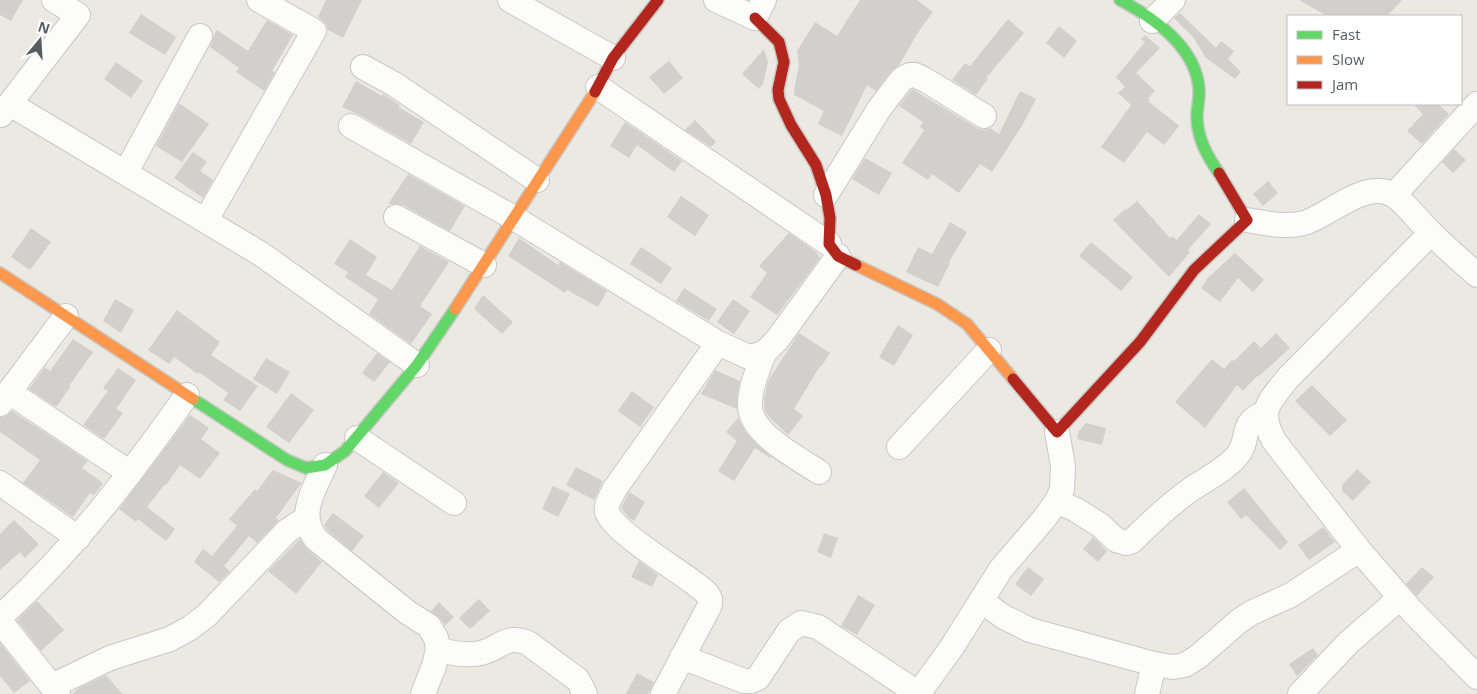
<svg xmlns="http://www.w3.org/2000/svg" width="1477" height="694" font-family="'Open Sans',sans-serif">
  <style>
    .building { fill: #d1d0cc }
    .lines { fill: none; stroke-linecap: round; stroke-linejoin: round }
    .street-casing { stroke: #c8c8c7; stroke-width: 26 }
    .fast-casing { stroke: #c7c7c6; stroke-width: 14 }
    .slow-casing { stroke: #c7c7c6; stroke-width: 14 }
    .jam-casing { stroke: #c7c7c6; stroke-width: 14 }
    .street { stroke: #fcfcfb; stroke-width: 24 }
    .fast { stroke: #63d668; stroke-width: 11 }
    .slow { stroke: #ff974d; stroke-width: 11 }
    .jam { stroke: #b3261e; stroke-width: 11 }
  </style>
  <rect width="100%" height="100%" fill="#eae9e2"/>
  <g class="building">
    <path d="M0,0H23L11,21L0,15Z"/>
    <path d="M326,0H362L343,38L328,30L326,24L318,17Z"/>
    <path d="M860,0H917L933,12L919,31L899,65L891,71L876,91L867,85L842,136L818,124L824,111L794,95V91L799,65L797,51L815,22L837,36Z"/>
    <path d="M1299,0H1402L1387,16H1327Z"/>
    <path d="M1180,13L1216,48L1221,41L1234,51L1228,59L1241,72L1235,79L1206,58L1193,37L1174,18Z"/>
    <path d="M141,14L176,37L165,55L129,33Z"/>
    <path d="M1008,19L1024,33L986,78L988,79L976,95L952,80L965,63L970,66Z"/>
    <path d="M267,20L293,35L272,71L275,72L264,91L236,72L239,68L210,47L214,35L217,30L248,51Z"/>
    <path d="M1059,26L1077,41L1064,58L1046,43Z"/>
    <path d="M1145,35L1160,48L1136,73L1155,91L1148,98L1150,100L1148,101L1179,126L1164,145L1147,132L1124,163L1101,147L1131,105L1118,93L1125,87L1116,77L1145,42L1141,39Z"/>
    <path d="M764,49L768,62L763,84L759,89L742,74Z"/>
    <path d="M669,61L683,78L664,94L649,77Z"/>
    <path d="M116,62L143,81L131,98L104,79Z"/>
    <path d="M356,81L382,96L383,94L400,105L398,107L424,122L411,144L360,115L342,107Z"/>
    <path d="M912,89L977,128L983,130L990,128L999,134L1020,91L1036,99L1023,124L992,172L980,164L959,193L932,174L928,180L902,163L924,130L920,127L923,122L899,106Z"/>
    <path d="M179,103L209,124L182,162L156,146Z"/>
    <path d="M1413,104H1438L1449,114L1422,144L1407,131L1423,114Z"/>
    <path d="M695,120L716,142L711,147L685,130Z"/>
    <path d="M625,122L682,161L674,172L637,145L629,158L610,146Z"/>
    <path d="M1454,149L1466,160L1453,173L1442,162Z"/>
    <path d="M193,152L207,162L200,171L213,180L203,198L174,178Z"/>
    <path d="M865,158L892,173L879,195L852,179Z"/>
    <path d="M408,174L465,206L450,231L403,205L388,204Z"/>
    <path d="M1268,181L1278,193L1263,206L1253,194Z"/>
    <path d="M681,196L709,215L695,236L667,217Z"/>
    <path d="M1137,201L1170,238L1172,236L1177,240L1199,214L1211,224L1188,250L1190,252L1169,277L1113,220L1125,209L1126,210Z"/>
    <path d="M950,222L967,232L949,262L950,263L938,287L906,272L918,247L932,254Z"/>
    <path d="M31,228L51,242L30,270L11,257Z"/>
    <path d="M789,233L816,252L820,258L777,315L750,297L767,273L759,266Z"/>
    <path d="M519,238L558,265L560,262L607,291L598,307L567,290L565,293L508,256Z"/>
    <path d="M350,239L377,257L366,275L392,290L420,246L449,262L420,306L432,314L411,344L369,314L378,299L345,277L348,272L334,264Z"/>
    <path d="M1091,242L1133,277L1121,291L1079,256Z"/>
    <path d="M641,247L672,268L661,284L630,264Z"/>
    <path d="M1235,253L1264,280L1253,292L1238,278L1220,302L1201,288L1208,278Z"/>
    <path d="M684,288L717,309L709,321L676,301Z"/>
    <path d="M483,295L513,322L502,334L474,309Z"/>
    <path d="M115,299L134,310L121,333L103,321Z"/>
    <path d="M733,299L750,311L734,334L717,322Z"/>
    <path d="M177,310L220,342L211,355L258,386L240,411L223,400L228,393L199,372L198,374L174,357L169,364L148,350Z"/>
    <path d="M898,325L913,335L894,366L879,357Z"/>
    <path d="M799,333L830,353L821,367L820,366L794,409L803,416L788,435L769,417L765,411L764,400L768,381Z"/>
    <path d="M1276,333L1290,348L1258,377L1257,376L1243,391L1237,385L1205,428L1175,402L1212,359L1224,369L1232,360L1234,361L1254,341L1261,348Z"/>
    <path d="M73,339L93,352L69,386L70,387L56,407L29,389L45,367L50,371Z"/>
    <path d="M377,353L390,362L374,382L362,373Z"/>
    <path d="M266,358L290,372L277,394L253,379Z"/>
    <path d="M118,368L136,380L116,409L123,413L104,439L83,425L108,391L103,388Z"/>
    <path d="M715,370L740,381L737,396V409L701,394Z"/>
    <path d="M1312,385L1347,420L1330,436L1295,401Z"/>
    <path d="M632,391L654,407L640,427L618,411Z"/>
    <path d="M291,393L314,410L289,443L266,427Z"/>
    <path d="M12,411L88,461L82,468L103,483L94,495L90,493L73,517L23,483L40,460L0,432V417L6,416Z"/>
    <path d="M190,415L209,428L201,439L220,453L200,479L180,465L166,485L165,484L147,507L175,529L166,541L138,519L136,522L119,509Z"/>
    <path d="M738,418L747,434L771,457L770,458L755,448L734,481L718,471L737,441L726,432Z"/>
    <path d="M1086,423L1106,428L1102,445L1077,439L1079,431Z"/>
    <path d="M576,467L603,481L594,500L566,485Z"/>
    <path d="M1357,469L1371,482L1353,501L1342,491V485Z"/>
    <path d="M273,470L302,483L300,485L276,518L279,520L257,543L249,536L224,566L230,571L219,582L194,562L203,549L212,556L237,526L229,519L255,489L257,491Z"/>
    <path d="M383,472L399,483L379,508L364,496Z"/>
    <path d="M553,486L570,494L558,517L542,509Z"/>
    <path d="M1244,488L1288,542L1280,550L1246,515L1241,519L1227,502Z"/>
    <path d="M629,492L645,502L634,521L628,517L621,508Z"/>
    <path d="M333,513L364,536L352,551L327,530L324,525Z"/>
    <path d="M14,520L39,544L25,558L20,552L0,570V534Z"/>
    <path d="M1323,527L1335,542L1309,560L1298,545Z"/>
    <path d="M824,533L838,538L831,558L817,552Z"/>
    <path d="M1093,537L1107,551L1098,562L1083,549Z"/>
    <path d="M300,539L307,549L322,562L296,594L268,571Z"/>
    <path d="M639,561L658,575L652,587L631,577Z"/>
    <path d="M1028,567L1044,579L1031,596L1015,584Z"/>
    <path d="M1422,567L1434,577L1417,596L1406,584Z"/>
    <path d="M858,595L875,605L857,635L841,626Z"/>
    <path d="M479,599L490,611L470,629L459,618Z"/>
    <path d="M37,601L64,630L41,651L17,620Z"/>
    <path d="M439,602L454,617L445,626L441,619L431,611Z"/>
    <path d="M0,643L30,681L14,693L0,676Z"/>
    <path d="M1313,648L1318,655L1297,676L1289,664Z"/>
    <path d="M637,673L654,682L648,694H626Z"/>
    <path d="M106,675L122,694H72L79,688Z"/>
  </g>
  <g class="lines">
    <g class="street-casing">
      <g id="street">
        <path d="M510,0L613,58"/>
        <path d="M716,0L755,18L764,0"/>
        <path d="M1152,21L1173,0"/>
        <path d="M363,67L394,84L537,180"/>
        <path d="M598,87L829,244"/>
        <path d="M10,104L261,254L417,365"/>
        <path d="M1,115L78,15L54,0"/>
        <path d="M351,126L514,218L718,343L749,357L764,353L777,340L838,256"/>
        <path d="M126,172L200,36"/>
        <path d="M826,195L879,109L902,79L910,75H915L927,81L984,116"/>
        <path d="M1394,195L1477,104"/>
        <path d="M396,217L484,265"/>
        <path d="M206,220L314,31L259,0"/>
        <path d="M1247,220C1266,223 1285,228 1304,223C1329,216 1367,177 1395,196C1406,204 1418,220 1429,231C1444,246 1461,261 1477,275"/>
        <path d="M1431,233L1288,378C1268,403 1258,410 1274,441L1359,550L1411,610L1477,677"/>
        <path d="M764,353C758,370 750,387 750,405C749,433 798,458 819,472"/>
        <path d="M9,392L130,473"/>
        <path d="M0,404L66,316"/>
        <path d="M357,438L454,503"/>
        <path d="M899,447L989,350"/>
        <path d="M325,465C314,490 297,514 316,539L407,612L429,626L436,638L438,649L434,666L423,694"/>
        <path d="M0,483L78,538"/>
        <path d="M1057,501L1076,510L1100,525L1116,540L1126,543L1132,541C1150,523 1169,505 1190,490C1206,479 1225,470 1237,456C1252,438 1237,424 1265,413"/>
        <path d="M981,601L1004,617L1030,630L1154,664L1173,667L1185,665L1199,656L1239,621L1251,613L1291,595L1359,550"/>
        <path d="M0,617C72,552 131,474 187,395"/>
        <path d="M0,621L58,694"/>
        <path d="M438,649C453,654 466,656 481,653C501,648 505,634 528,643L578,680L585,694"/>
        <path d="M682,657L744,681H751L758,678L789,631L801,623L818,627L919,694"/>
        <path d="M52,686L110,658L170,639L190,628L207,615L287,531L307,518"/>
        <path d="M663,694L709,607C710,604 711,601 710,599C708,592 699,587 694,583C675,568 614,532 607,512C605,505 611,497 614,490L718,343"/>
        <path d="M918,694L952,647L1001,569L1044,519L1057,501L1062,489L1063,466L1057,432"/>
        <path d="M1147,694L1154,664"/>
        <path d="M1300,694L1348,643L1400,598"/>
      </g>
    </g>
    <g class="fast-casing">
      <g id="fast">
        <path d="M1120,0C1154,18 1196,47 1199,89C1200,98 1197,107 1197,116C1197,138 1207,156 1219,173"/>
        <path d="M193,399L287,460L306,468L325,465L345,451L417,365L455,309"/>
      </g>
    </g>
    <g class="slow-casing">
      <g id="slow">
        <path d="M856,265L937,304L967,324L1013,379"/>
        <path d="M0,273L193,399"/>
        <path d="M455,309L595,92"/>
      </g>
    </g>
    <g class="jam-casing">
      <g id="jam">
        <path d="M755,18L779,42L784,62L778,90L779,99L791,125L816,165L826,195L830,218L829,244L838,256L856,265"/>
        <path d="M595,92L613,58L658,0"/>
        <path d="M1013,379L1057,432L1140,342L1194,270L1247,220L1219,173"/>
      </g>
    </g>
    <use href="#street" class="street"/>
    <use href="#fast" class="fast"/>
    <use href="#slow" class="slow"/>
    <use href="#jam" class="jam"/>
  </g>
  <rect x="1287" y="15" width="175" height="90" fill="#ffffff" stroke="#bcbdc0"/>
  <rect x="1297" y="31" width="25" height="8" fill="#63d668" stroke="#bcbdc0"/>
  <text x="1332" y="40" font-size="15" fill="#585b62">Fast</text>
  <rect x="1297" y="56" width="25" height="8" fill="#ff974d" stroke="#bcbdc0"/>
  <text x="1332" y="65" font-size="15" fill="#585b62">Slow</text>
  <rect x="1297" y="81" width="25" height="8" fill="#b3261e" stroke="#bcbdc0"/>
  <text x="1332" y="90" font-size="15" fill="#585b62">Jam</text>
  <g transform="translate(40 40) rotate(18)" stroke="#ffffff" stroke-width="4" paint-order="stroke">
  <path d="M0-4L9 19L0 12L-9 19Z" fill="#585b62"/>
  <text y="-8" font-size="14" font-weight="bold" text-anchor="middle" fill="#585b62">N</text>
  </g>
</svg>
